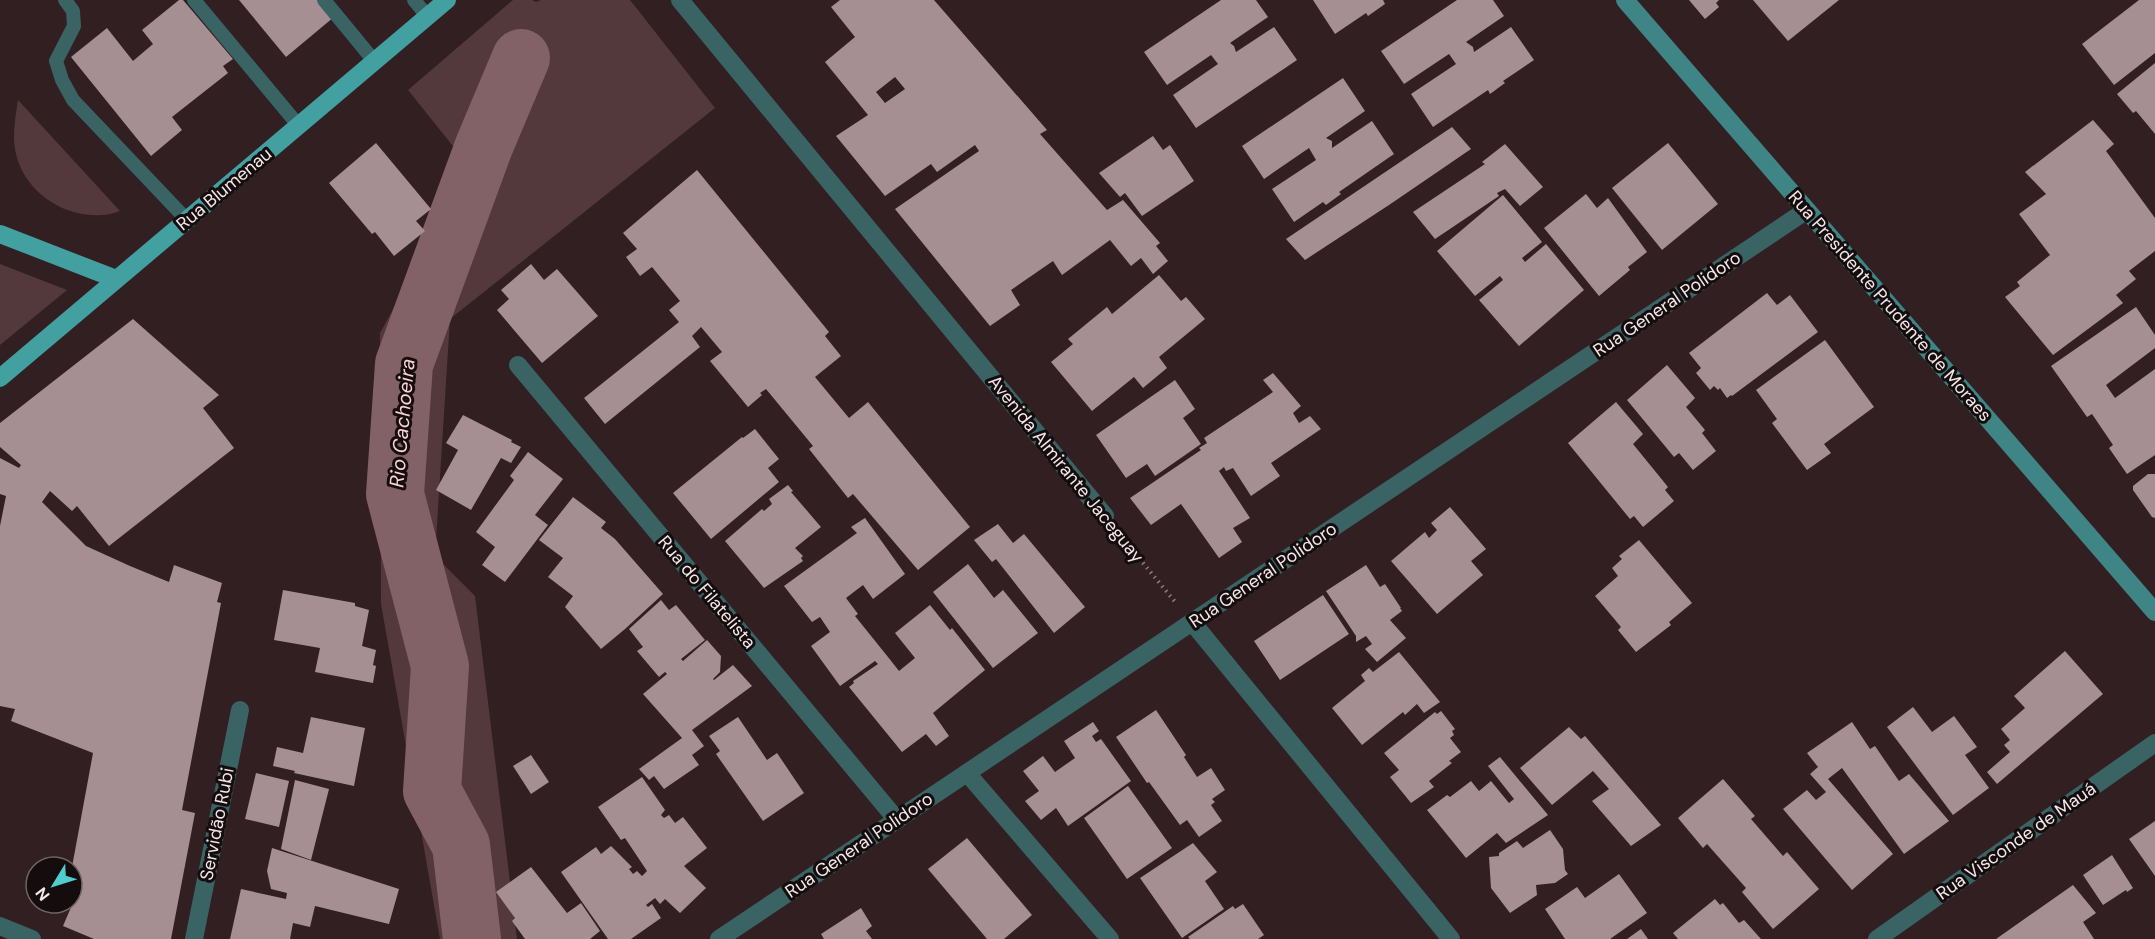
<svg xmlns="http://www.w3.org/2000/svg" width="2155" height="939" font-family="'DM Sans',sans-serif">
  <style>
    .green { fill: #53393c }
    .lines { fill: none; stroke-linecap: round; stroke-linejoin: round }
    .river { stroke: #826266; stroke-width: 58 }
    .building { fill: #a68f92; fill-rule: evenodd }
    .path { stroke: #8a7b7d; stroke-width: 4; stroke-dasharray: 1.5 4.5; stroke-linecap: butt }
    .lane { stroke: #3a6363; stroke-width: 14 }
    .street { stroke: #3a6363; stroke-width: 18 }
    .secondary { stroke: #408586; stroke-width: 18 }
    .primary { stroke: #43a0a1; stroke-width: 18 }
    .labels { text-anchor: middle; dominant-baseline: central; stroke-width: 6; stroke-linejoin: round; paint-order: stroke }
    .street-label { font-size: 18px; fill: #f4e7e9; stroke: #140c0d }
    .water-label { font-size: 20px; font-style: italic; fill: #f9d3d7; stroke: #140c0d }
  </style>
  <rect width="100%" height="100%" fill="#311f22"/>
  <g class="green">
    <path d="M513,0H532L536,2L541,0H630L715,108L450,319L435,556L475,596L517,939H440L381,604L380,333L442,221L464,160L408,90Z"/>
    <path d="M18,100L120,211C114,213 108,215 102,215C57,218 14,183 14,137C14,125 16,112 18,100Z"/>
    <path d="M0,264L67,290L0,345Z"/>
  </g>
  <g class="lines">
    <path class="river" d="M472,939L461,845L432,791L440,666L395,494L404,364L484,146L521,58"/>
  </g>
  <g class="building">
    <path d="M179,0H183L233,59L223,66L228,73L172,117L182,130L151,156L71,57L107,28L133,61L153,44L142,30Z"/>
    <path d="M239,0H319L334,17L286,57Z"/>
    <path d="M840,0H934L1047,130L1040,134L1107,210L1123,200L1160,243L1156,246L1168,261L1153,274L1141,258L1131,266L1110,240L1062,275L1053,261L1011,290L1020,305L990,326L895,209L979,151L975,145L937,172L931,164L885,196L836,136L868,115L825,62L855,37L831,7ZM895,77L905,89L885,103L876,92Z"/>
    <path d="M1221,0H1256L1268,17L1230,43L1234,46L1236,52L1274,27L1297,60L1196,128L1173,95L1218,64L1211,55L1167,85L1144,52Z"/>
    <path d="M1313,0H1383L1385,4L1368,16L1366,13L1335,34Z"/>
    <path d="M1457,0H1493L1504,16L1466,42L1473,47L1474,52L1511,27L1534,60L1503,81L1505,83L1490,94L1488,90L1433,127L1411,94L1456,64L1449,54L1404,84L1381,51Z"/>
    <path d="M1689,0H1719L1716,3L1719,7L1705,19Z"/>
    <path d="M1753,0H1839L1788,41Z"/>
    <path d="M2139,0H2155V53L2114,85L2082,44Z"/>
    <path d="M2155,63V134L2136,111L2133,113L2117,94Z"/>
    <path d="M1343,78L1365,111L1326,138L1332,141V148L1372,121L1394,154L1339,192L1341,194L1326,205L1323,202L1294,222L1272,189L1316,160L1309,148L1264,179L1242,146Z"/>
    <path d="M2093,120L2114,144L2106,151L2155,218V251L2129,271L2136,279L2116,295L2123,303L2053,355L2005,297L2020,286L2017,282L2050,255L2019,214L2046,194L2025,172Z"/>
    <path d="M1452,127L1471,149L1389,205L1305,260L1286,239Z"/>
    <path d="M1153,136L1163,150L1170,145L1194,181L1142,216L1125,193L1120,197L1099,173Z"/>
    <path d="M376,143L431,209L416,221L425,231L394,256L375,232L372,234L329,183Z"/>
    <path d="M1668,143L1718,204L1662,250L1612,188Z"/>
    <path d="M1505,144L1543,187L1520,206L1505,189L1497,193L1499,196L1435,239L1413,212L1485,164L1482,162Z"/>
    <path d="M697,170L829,332L825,336L841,356L815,377L849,418L868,402L970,527L918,570L853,494L848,498L809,449L813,446L766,389L760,393L762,395L748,407L710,361L722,352L701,327L692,336L700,347L605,424L584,398L679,322L669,310L680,301L652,267L640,276L626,257L637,249L623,233Z"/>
    <path d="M1586,194L1597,208L1608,198L1647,252L1628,267L1630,270L1599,296L1544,228Z"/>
    <path d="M1503,195L1542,242L1522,258L1525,262L1546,244L1584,290L1519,346L1479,300L1503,280L1500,276L1475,296L1437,251Z"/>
    <path d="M531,264L544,280L557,269L598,316L542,363L497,310L509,299L501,290Z"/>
    <path d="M1159,275L1181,301L1186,297L1205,319L1159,357L1167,368L1143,388L1134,377L1092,411L1051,362L1073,344L1068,339L1107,307L1112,314Z"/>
    <path d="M1767,293L1777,305L1790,295L1818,332L1732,396L1731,395L1727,398L1720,388L1718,390L1714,386L1710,390L1696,373L1701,368L1689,353Z"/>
    <path d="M2136,307L2155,335V348L2106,385L2115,398L2155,369V455L2127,474L2109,448L2113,445L2092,414L2087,417L2051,366Z"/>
    <path d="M133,319L219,395L203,408L234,448L109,546L77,506L72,511L50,491L42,502L86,546L130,566L169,582L174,565L222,583L217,602L221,603L182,810L195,813L171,939H94L63,926L72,905L68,903H72V867L93,753L11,721L15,709L0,706V526L6,496L0,494V458L19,468L21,465L0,447V423Z"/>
    <path d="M1825,340L1874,407L1824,444L1831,453L1807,470L1772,423L1777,419L1756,390Z"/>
    <path d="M1667,365L1695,398L1686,407L1705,430L1702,433L1716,451L1693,470L1679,453L1674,457L1627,400Z"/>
    <path d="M1273,373L1301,406L1293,413L1299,423L1310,416L1321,429L1271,463L1280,476L1251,496L1233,468L1226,471L1224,467L1219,471L1250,518L1233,528L1242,542L1219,558L1181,504L1151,525L1130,498L1201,450L1199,448L1207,443L1204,438L1273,392L1263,380Z"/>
    <path d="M1175,380L1195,409L1183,418L1201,444L1155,476L1147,464L1126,478L1096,435Z"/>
    <path d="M1616,402L1643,434L1633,444L1668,487L1665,490L1674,501L1643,527L1634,516L1630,519L1568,443Z"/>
    <path d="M463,415L512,440L511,442L521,447L511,463L501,458L471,510L436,490L458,450L446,443Z"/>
    <path d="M755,429L779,459L768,468L779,482L711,539L673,493L742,437L743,438Z"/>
    <path d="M528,452L563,479L535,515L548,525L505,582L482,565L495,547L476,532L514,480L510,476Z"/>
    <path d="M2148,474H2155V518L2152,517L2133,490V486Z"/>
    <path d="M788,485L793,491L791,492L821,527L795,548L803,556L801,558L803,561L764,588L725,541L762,509L764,511L772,504L769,499Z"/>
    <path d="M573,497L606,522L601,528L615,539L663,594L625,629L601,649L565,607L573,596L548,577L563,558L539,540Z"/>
    <path d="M1450,507L1486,549L1471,561L1483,575L1437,614L1391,561L1425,532L1429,538L1437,530L1431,523Z"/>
    <path d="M865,518L905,574L873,599L863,585L846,598L858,614L855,616L888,657L899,671L915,658L895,633L930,605L950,630L952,628L985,670L933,713L949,736L936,746L926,734L902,752L849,687L854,683L853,681L878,664L875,661L840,686L811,646L830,632L820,617L812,622L784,586L857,533L851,527Z"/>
    <path d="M998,524L1013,543L1024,534L1085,607L1054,633L996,559L992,562L974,540Z"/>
    <path d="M1639,540L1692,603L1669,622L1671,625L1636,652L1618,630L1621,627L1595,596L1618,576L1612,568L1622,559L1619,556Z"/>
    <path d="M968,564L994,598L1003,590L1038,633L993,668L933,592Z"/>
    <path d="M1366,565L1380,587L1385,584L1401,608H1400L1402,611L1390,620L1406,638L1377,662L1365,649L1372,644L1366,636L1356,642V636L1326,591Z"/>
    <path d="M283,590L355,603V606L369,610L362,646L376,650L373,665L376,666L373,683L315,672L320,648L274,640Z"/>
    <path d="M1323,595L1349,634L1280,680L1254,641Z"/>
    <path d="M661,600L669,610L676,605L705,640L681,659L683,661L707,640L721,656L720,672L713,679L714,680L733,665L752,686L692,730L704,746L692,755L699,765L664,789L654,776L649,780L639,769L682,738L643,694L667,674L665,672L659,677L637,651L643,647L629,629Z"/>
    <path d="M2065,651L2103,694L1997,784L1987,772L2010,752L2004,745L2010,740L2001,729L2025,708L2014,696Z"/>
    <path d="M1399,652L1440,702L1424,713L1417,704L1405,715L1403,712L1362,745L1332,708L1365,681L1361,675L1369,668L1373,672Z"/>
    <path d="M1913,707L1932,732L1954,716L1977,747L1965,755L1989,788L1953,815L1887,727Z"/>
    <path d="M1156,710L1186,755L1184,757L1197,777L1211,768L1225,790L1212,799L1215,802L1211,805L1222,821L1199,837L1187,820L1180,825L1149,782L1147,783L1116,737Z"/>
    <path d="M1441,711L1455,729L1452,731L1454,735L1450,738L1461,752L1449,761L1452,763L1429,781L1434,787L1411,803L1390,777L1399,770L1384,753L1435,712L1437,714Z"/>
    <path d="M311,717L365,728L354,786L294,773L295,771L273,766L277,747L303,753Z"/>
    <path d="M738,717L767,760L777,753L804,793L763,821L716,754L720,751L709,736Z"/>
    <path d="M1093,722L1099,731L1092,736L1096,742L1101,739L1131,781L1068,826L1056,808L1041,820L1025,801L1039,791L1023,771L1043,756L1055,772L1075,758L1064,741Z"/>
    <path d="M1852,722L1870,749L1875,746L1899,781L1909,774L1949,821L1904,854L1842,768L1828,779L1893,854L1852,890L1783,809L1807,790L1816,800L1826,792L1810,774L1818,767L1807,753Z"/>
    <path d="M1569,727L1581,739L1585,736L1661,825L1631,846L1592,801L1609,789L1593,771L1552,805L1520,768Z"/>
    <path d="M531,755L549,782L531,794L513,766Z"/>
    <path d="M1500,757L1548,815L1506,843L1497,833L1466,858L1427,810L1447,795L1450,797L1471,781L1479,791L1491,781L1509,803L1514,799L1488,766Z"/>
    <path d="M256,773L289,781L279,827L245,819Z"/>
    <path d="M642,777L665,810L661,815L664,818L669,815L675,823L683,817L707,848L684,866L706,888L680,913L665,899L660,904L655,898L646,905L648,907L652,904L661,918L631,939H608L561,872L596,847L601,854L611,846L632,867L629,869L633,874L637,871L642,876L647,871L625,838L621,840L598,807Z"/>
    <path d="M1723,779L1755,816L1751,819L1783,856L1787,852L1819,889L1773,929L1742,892L1746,888L1707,844L1703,848L1678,818Z"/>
    <path d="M295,780L329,789L311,860L281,849Z"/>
    <path d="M1128,786L1172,848L1127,879L1084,818Z"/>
    <path d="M2155,821V876L2129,839Z"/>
    <path d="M1550,830L1563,849L1565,870L1568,874L1555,883L1536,885L1537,895L1510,913L1491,888L1489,857L1499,856V853L1517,841L1523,848Z"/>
    <path d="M967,838L1032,915L1004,939H987L928,869Z"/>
    <path d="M1193,843L1217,872L1205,881L1224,909L1182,938L1140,878Z"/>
    <path d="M272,848L399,889L389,924L315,906L310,927L293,923L290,939H230L241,889L286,899L287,893L271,889L267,871Z"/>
    <path d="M2112,855L2133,888L2127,892L2126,890L2103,905L2083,875Z"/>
    <path d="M531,867L567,913L581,903L600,931L590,939H525L512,921L515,918L496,892Z"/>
    <path d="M1619,874L1647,913L1610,939H1565L1545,909L1577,887L1585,898Z"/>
    <path d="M2073,885L2096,913L2083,922L2094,939H1996Z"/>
    <path d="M1715,899L1720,905L1723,903L1739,923L1744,920L1761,939H1678L1673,933Z"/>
    <path d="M1243,904L1264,935L1258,939H1190L1188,937L1233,906L1235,909Z"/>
    <path d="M861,908L872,926L866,931L872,939H824L821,934Z"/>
    <path d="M1641,929L1648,939H1627Z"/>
  </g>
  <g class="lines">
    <path class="path" d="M1120,535L1176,603"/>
    <g class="lane">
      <path d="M65,0L73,11L74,26L56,61L62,80L73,100L187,220"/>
      <path d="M194,0L299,126"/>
      <path d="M324,0L375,62"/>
      <path d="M414,0L428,17"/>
    </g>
    <g class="street">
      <path d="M680,0L1105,516"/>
      <path d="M518,365L897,820"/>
      <path d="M1192,622L1451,939"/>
      <path d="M967,773L1110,939"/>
      <path d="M0,926L32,939"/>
      <path d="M194,939L240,710"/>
      <path d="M719,939L1807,210"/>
      <path d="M1877,939L2155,743"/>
    </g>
    <path class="secondary" d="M1625,0L2155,612"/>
    <g class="primary">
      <path d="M0,234L116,279"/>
      <path d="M0,378L447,0"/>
    </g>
  </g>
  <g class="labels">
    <g class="street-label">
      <text transform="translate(224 189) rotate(-40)">Rua Blumenau</text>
      <text transform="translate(1667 304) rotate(-34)">Rua General Polidoro</text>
      <text transform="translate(1890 306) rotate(49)">Rua Presidente Prudente de Moraes</text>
      <text transform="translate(1066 469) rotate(51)">Avenida Almirante Jaceguay</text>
      <text transform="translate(1263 575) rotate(-34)">Rua General Polidoro</text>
      <text transform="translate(707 592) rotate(50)">Rua do Filatelista</text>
      <text transform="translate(217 824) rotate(-79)">Servidão Rubi</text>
      <text transform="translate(2016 841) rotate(-35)">Rua Visconde de Mauá</text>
      <text transform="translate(859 845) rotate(-34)">Rua General Polidoro</text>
    </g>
    <g class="water-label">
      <text transform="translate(402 423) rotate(-85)">Rio Cachoeira</text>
    </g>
  </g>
  <g transform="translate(54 885) rotate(232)"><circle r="28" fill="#140c0d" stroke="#6e6465" stroke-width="1.5"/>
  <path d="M0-4.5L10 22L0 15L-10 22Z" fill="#52cdcf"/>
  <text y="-9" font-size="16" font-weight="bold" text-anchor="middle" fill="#f4e7e9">N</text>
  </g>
</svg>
